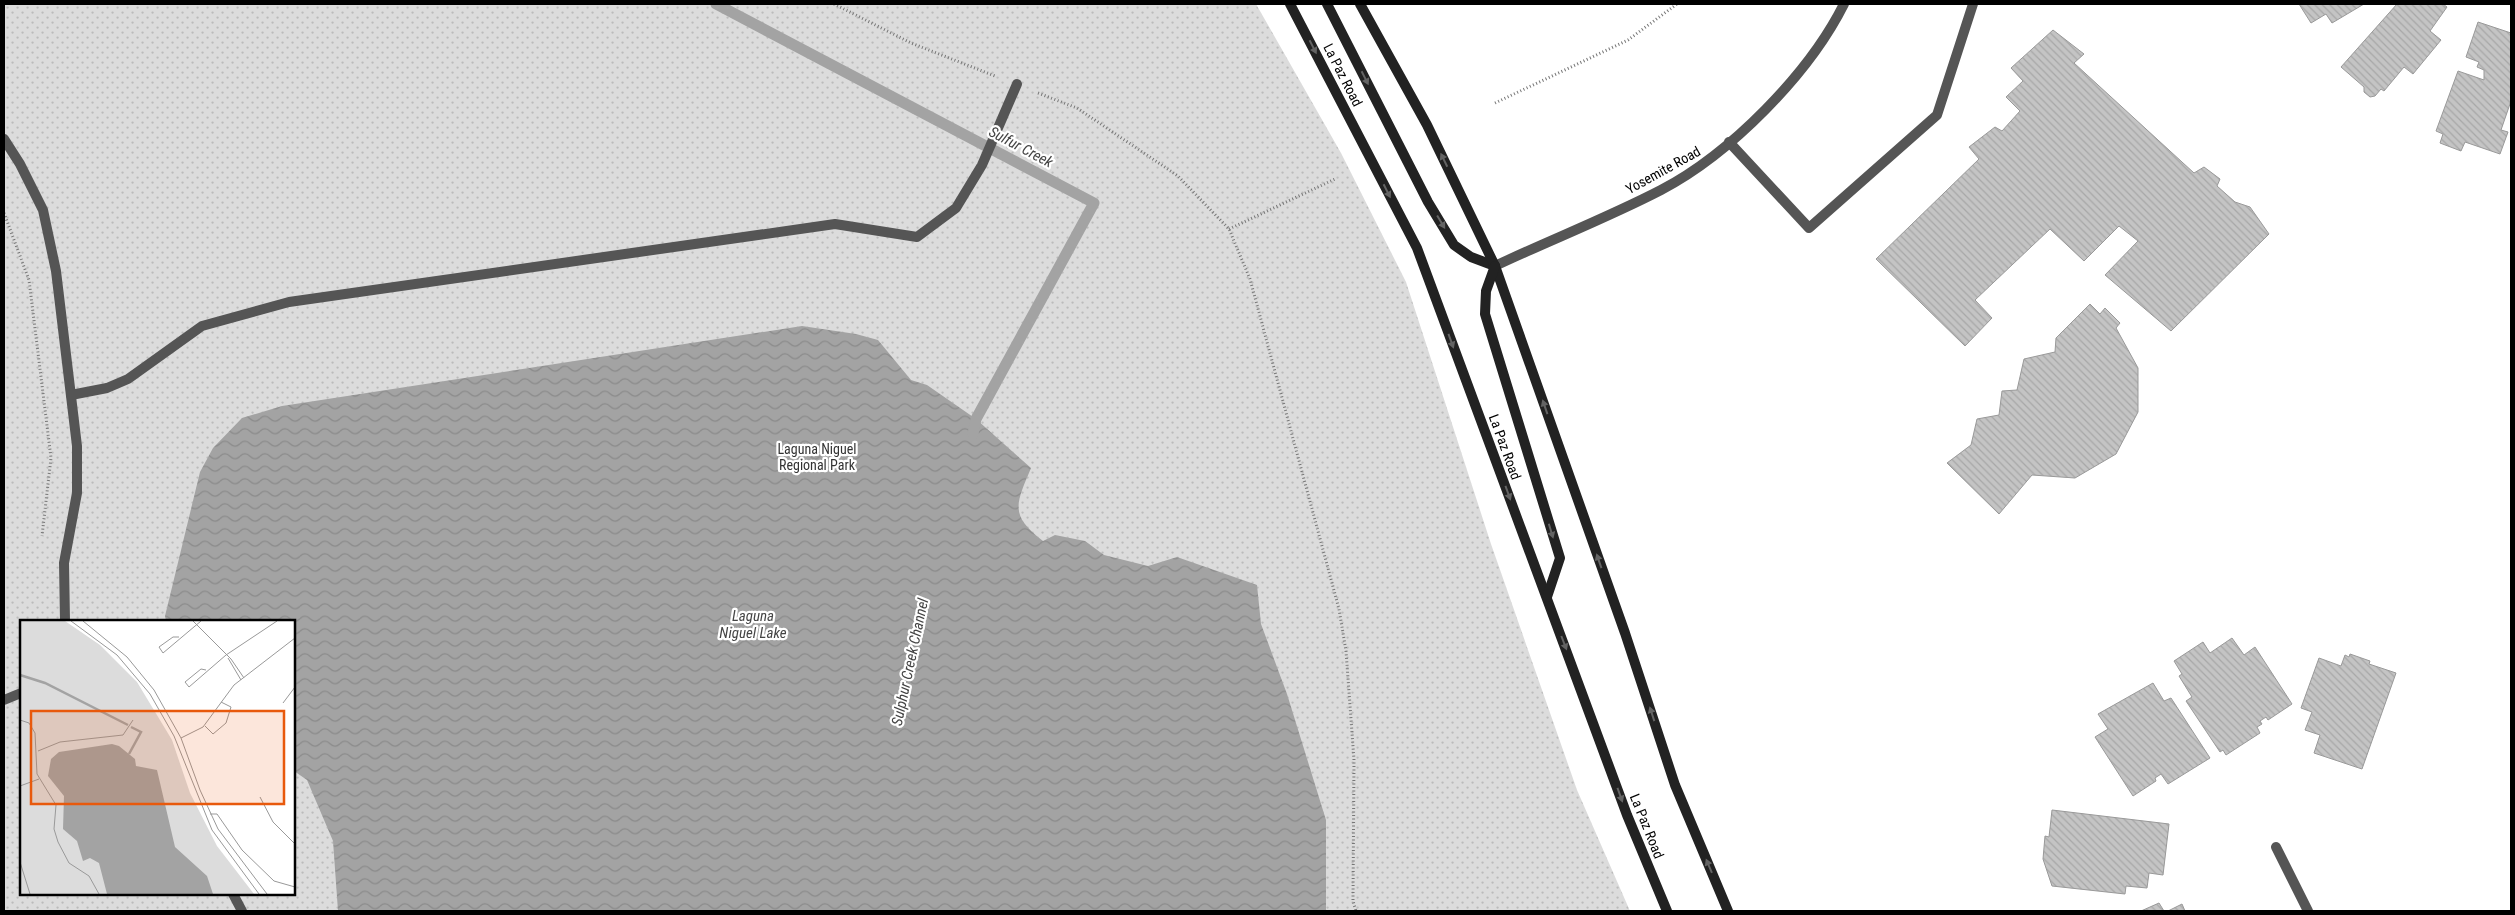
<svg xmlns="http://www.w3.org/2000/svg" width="2515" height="915" font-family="'Roboto Condensed',sans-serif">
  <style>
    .park { fill: url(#park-dots); fill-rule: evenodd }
    .water { fill: url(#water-waves) }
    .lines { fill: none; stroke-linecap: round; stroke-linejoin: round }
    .stream { stroke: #a3a3a3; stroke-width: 11 }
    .building { fill: url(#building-back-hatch); stroke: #999 }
    .path { stroke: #777; stroke-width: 3; stroke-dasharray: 1 2.5; stroke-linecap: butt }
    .lane { stroke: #555; stroke-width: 10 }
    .street { stroke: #555; stroke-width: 10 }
    .secondary { stroke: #222; stroke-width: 10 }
    .oneway { fill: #646464 }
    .labels { text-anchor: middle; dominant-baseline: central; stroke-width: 4.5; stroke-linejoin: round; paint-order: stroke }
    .street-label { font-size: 14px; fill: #000; stroke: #fff }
    .park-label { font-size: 14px; fill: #333; stroke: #fff }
    .water-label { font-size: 15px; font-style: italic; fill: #444; stroke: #fff }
    .inset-river { fill: none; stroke: #a3a3a3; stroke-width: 2.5 }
    .inset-road { fill: none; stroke: #999; stroke-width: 1 }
    .view { fill: #e8590c; fill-opacity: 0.15; stroke: #e8590c; stroke-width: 2.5 }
    .inset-edge { fill: none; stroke: #000; stroke-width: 2.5 }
  </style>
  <defs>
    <pattern id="park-dots" width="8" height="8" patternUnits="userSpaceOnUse" patternTransform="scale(1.25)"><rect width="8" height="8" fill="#dcdcdc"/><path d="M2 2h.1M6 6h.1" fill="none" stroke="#bbb" stroke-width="1.8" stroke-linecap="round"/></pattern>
    <pattern id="water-waves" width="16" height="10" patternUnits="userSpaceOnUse" patternTransform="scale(1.25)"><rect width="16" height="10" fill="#a3a3a3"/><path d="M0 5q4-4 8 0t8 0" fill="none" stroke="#8b8b8b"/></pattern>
    <pattern id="building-back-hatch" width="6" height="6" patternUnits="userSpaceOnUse" patternTransform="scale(1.25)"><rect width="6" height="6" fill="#c4c4c4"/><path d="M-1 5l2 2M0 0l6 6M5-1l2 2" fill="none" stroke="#a7a7a7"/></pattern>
  </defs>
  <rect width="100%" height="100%" fill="#fff"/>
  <path class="park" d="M4,4H1256L1341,153L1406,282L1491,544L1577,790L1630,911H4ZM21,621H294V894H21Z"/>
  <path class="water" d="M802,326L856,334L878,340L911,380L927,385L976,419L1031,468C1016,504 1009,515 1043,541L1055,535L1085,541L1104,555L1148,566L1177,557L1257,585L1261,624L1287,694L1326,820V911H338L333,841L307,780L294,771V621H166L165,616L200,472L213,448L242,418L282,406Z"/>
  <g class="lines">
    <path class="stream" d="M716,4L1094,203L976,419L973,434"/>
  </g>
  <g class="building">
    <path d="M2299,4H2364L2332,23L2326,14L2311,23Z"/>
    <path d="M2397,4H2443L2447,7L2430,31L2441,40L2413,74L2404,67L2384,91L2381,89L2375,96L2370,97L2364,92V87L2341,67Z"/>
    <path d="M2478,22L2511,33V101L2501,130L2508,132L2500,154L2465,142L2461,151L2440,143L2443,134L2436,131L2458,71L2484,80V70L2477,67L2479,62L2466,57Z"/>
    <path d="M2053,30L2084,54L2074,63L2194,173L2204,167L2220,179L2217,186L2235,202L2250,207L2269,234L2171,331L2105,275L2138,241L2119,226L2084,261L2050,229L1975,300L1992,318L1965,346L1876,259L1979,159L1969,147L1995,127L2002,131L2020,111L2006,97L2023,81L2011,68Z"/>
    <path d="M2090,304L2100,314L2105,308L2120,323L2116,328L2138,368V412L2116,454L2075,478L2032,475L1999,514L1947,463L1971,445L1977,419L1999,415L2002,391L2017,390L2024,359L2055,352L2056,338Z"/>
    <path d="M2232,638L2244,655L2255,647L2292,704L2268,720L2266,717L2260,721L2262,724L2257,727L2260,733L2226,755L2223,750L2220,752L2186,701L2192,697L2179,676L2182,674L2174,661L2203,642L2210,653Z"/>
    <path d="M2350,654L2370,661L2369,664L2396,673L2362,769L2314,753L2320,735L2305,730L2312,712L2301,708L2319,658L2341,666L2345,655L2349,657Z"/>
    <path d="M2153,683L2164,701L2171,698L2210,758L2168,784L2161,774L2155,778L2156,781L2133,796L2095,737L2108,729L2098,714Z"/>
    <path d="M2052,810L2169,824L2163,875L2149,873L2147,888L2126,886L2125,894L2052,886L2043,859L2045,836L2049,837Z"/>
    <path d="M2159,903L2164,911H2141Z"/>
    <path d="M2182,904L2185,911H2168Z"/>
  </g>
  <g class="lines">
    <g class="path">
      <path d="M834,4L911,43L995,76"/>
      <path d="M1038,93L1077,108L1178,176L1229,229L1250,279L1339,609L1346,651L1354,760L1353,901L1356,911"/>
      <path d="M1495,103L1628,40L1677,4"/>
      <path d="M4,213L29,280L51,458L42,536"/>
      <path d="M1229,229L1335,179"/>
    </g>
    <g class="lane">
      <path d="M4,139L20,164L43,210L56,271L77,446V493L64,563L65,621"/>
      <path d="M1729,142L1809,228L1937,115L1973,4"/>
      <path d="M71,395L107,388L128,379L202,326L289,302L835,224L917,237L956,208L982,165L1017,84"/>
      <path d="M4,700L21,693"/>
      <path d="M233,894L242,911"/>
    </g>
    <g class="street">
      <path d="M1495,266C1550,240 1607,218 1661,190C1730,154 1809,74 1844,4"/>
      <path d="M2276,847L2308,911"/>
    </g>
    <g class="secondary">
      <path d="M1290,4L1417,248L1627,815L1667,911"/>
      <path d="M1327,4L1428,202L1454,245L1471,257L1495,266"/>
      <path d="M1360,4L1427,125L1495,266L1625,633L1675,785L1728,911"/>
      <path d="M1495,266L1486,291L1485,314L1560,558L1547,597"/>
    </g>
  </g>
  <defs><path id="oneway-solid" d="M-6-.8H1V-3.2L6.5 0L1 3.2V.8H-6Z" transform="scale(1.25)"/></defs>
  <g class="oneway">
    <use href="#oneway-solid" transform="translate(1313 47) rotate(63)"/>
    <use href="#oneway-solid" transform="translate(1365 78) rotate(63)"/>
    <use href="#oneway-solid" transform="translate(1444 160) rotate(-116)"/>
    <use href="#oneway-solid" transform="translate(1387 191) rotate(63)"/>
    <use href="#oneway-solid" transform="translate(1441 222) rotate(59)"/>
    <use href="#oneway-solid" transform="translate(1451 341) rotate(70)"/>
    <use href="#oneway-solid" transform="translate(1545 407) rotate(-109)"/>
    <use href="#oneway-solid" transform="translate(1508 493) rotate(70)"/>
    <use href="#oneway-solid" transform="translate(1551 531) rotate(73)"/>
    <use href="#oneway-solid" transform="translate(1599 561) rotate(-109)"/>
    <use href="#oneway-solid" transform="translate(1564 643) rotate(69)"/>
    <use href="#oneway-solid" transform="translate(1652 714) rotate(-108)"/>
    <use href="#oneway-solid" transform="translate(1620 795) rotate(70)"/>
    <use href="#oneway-solid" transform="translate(1709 866) rotate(-113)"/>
  </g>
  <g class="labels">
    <g class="street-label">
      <text transform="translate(1343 75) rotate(63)">La Paz Road</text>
      <text transform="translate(1663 170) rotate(-29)">Yosemite Road</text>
      <text transform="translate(1505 447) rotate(70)">La Paz Road</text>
      <text transform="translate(1647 826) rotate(68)">La Paz Road</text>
    </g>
    <g class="park-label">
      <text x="817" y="449">Laguna Niguel<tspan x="817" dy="16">Regional Park</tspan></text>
    </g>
    <g class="water-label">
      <text transform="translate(1021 147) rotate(28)">Sulfur Creek</text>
      <text x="753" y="616">Laguna<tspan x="753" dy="17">Niguel Lake</tspan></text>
      <text transform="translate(910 662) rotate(-78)">Sulphur Creek Channel</text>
    </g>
  </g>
  <g transform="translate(20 620)">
    <rect width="275" height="275" fill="#fff"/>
    <path d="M0,1H45L80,25L117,62L152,120L170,173L197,226L234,274H0Z" fill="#dcdcdc"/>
    <path d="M92,124L99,126L115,139L116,146L137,150L155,227L187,256L193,274H87L79,243L70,238L63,241L57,221L43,209L44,176L28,156L31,139L39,132Z" fill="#a3a3a3"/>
    <path class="inset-river" d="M0,55L25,63L108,105M109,134L121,112L111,107"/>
    <path class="inset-road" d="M51,1L97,35L130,74L154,116L192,210L239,274M63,1L107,37L134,70L161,118L180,170L198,209L247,274M173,1L211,39L224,58M159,17H153L139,27L143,33L181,1M208,38L221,60M186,50L181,49L165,62L169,67L206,35L257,1M263,83L275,67M0,100L9,103L15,113L17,154L36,185L34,209L38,222L49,243L69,256L79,274M185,106L193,114L206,103L211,87L201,82M161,118L183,107L214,65L275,18M18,131L40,122L103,115L113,100M0,166L19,159M240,177L253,202L275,224M190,194H197L222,230L254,261L275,267M0,242L10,274"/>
    <path class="view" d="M11,91H264V184H11Z"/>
    <rect width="275" height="275" class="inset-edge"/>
  </g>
  <rect width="2515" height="915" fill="none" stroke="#000000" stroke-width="10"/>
</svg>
